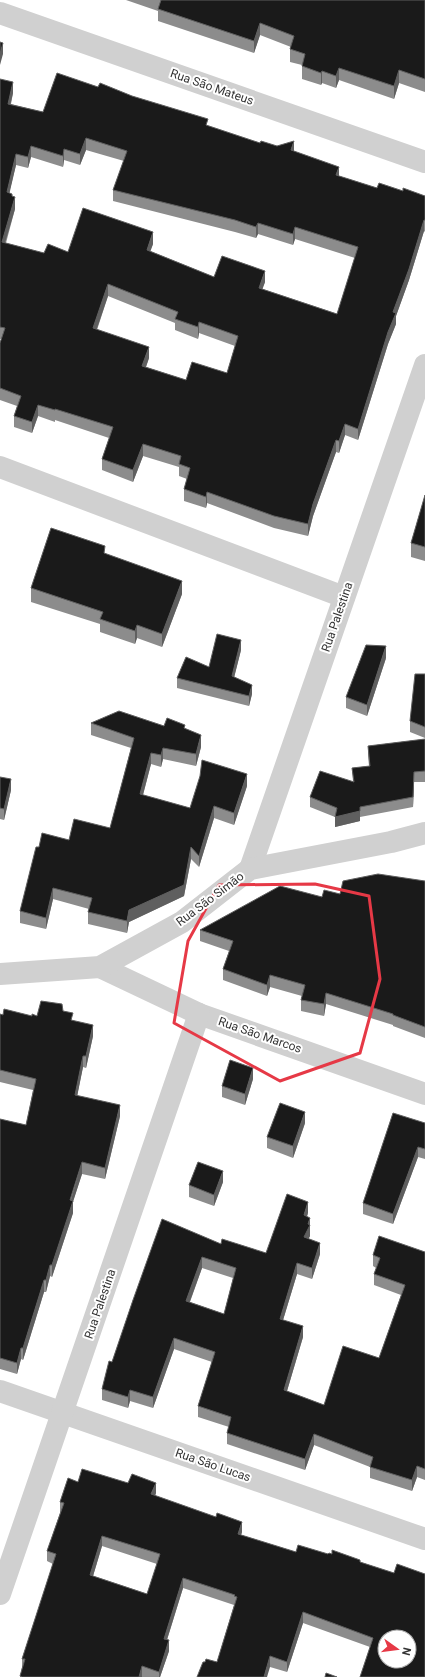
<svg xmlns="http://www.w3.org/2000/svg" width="425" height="1677" font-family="Roboto,sans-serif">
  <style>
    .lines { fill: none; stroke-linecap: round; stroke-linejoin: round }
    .minor { stroke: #d0d0d0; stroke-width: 22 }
    .wall { fill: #8c8c8c; fill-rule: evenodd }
    .shaded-wall { fill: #5f5f5f }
    .building { fill: #1a1a1a; stroke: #5f5f5f; fill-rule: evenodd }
    .marked { fill: none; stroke: #e63946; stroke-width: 3; stroke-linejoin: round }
    .labels { text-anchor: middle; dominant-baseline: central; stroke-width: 4; stroke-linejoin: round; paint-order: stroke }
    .street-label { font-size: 12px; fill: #333; stroke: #fff }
  </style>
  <rect width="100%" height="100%" fill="#fff"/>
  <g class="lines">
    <g class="minor">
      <path d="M0,13L425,162"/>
      <path d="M0,467L344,597"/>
      <path d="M250,869L425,365"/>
      <path d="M100,967L199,1014L425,1094"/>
      <path d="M0,974L100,967L182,922L250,869L391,842L425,833"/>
      <path d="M0,1391L425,1539"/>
      <path d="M0,1594L199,1014"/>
    </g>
  </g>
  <g class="wall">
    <path d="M126,0H425V92L399,83L394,99L339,80L336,88L322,83L321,85L302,79V65L290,62V49L291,47L260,35L254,53L158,21V11Z"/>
    <path d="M0,79L13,93L11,104L43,112L208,126L260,143L294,151L339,176L377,188L403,191L425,196V232L424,231L409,280L396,316V324L388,344L358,440L345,435L339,453L336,452L313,516L308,536L274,528L207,503L206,508L184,501V489L187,479L179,476V467L143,456L133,482L102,470V459L109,438L55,420V422L38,416L32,433L14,427V416L17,406L0,400V343L1,339H0ZM86,150L124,161L113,190V201L235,232L256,238L258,234L293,245L295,239L355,258L337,314L262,289L265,282L214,277L150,251L153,244L68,252L44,253L6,243L15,209L12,197L9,193L16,165L28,168L31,157L63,167L64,160L80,165ZM108,296L175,323V330L198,339L199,333L235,346L227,373L186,380L146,367L149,358L97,330Z"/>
    <path d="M425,495V561L411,557V543Z"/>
    <path d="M105,554L182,594L162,647L137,638L135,644L100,632V624L31,602V588Z"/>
    <path d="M241,650L234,677L252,694L249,706L177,688V678L209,667Z"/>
    <path d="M386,658L367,716L346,708V697Z"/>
    <path d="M425,674V738L410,732V721Z"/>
    <path d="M91,723L164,726L185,729L201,747L196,766L163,759L161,767L151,764L143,795L190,808L247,786L234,825L214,818L199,867L191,859L184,896L129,922L127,933L88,924V912L89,909L53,899L46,929L20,923V911L39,847L69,840L110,828L131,748L91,735Z"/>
    <path d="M425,739V782H414L413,807L360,817V821L335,827V817L310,807V797L353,782L352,768L369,766L368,756V746Z"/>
    <path d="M0,777L11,790L4,820L0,819Z"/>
    <path d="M425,881V1038L393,1026V1025L326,1004L324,1016L301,1011V1000L302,996L270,987L267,996L223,980V969L229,951L200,941V930L322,897Z"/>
    <path d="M63,1011L73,1021L93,1036L86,1068L83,1067L77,1096L120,1116L105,1179L82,1174L73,1201V1213L52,1277L50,1276L46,1292H44L23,1360L21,1359L17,1374L0,1369V1119L26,1125L33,1090L0,1082V1014L32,1016H37Z"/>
    <path d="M253,1079L245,1105L222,1097V1086Z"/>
    <path d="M305,1123L293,1158L267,1148V1137Z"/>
    <path d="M425,1123V1159L418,1157L393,1224L363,1214V1203Z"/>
    <path d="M223,1182L214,1206L189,1197V1185Z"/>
    <path d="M308,1213L307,1216L310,1229V1236L308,1239L320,1254L312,1279L297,1274L283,1320L303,1337L287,1391L324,1405L379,1358L401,1295L374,1285V1274L376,1268L373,1266V1255L425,1252V1480L417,1477L412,1491L370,1478V1467L314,1445L305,1470L227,1444V1433L229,1427L198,1417V1406L212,1362L174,1349L153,1408L130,1401L128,1408L102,1400V1389L112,1362L133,1300L221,1244L266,1253ZM202,1268L233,1278L224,1314L190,1302Z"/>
    <path d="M78,1482L156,1493L155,1496L242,1532L241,1535L296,1552L328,1554L360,1562L394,1573L370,1647L303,1623L287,1672L270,1667L205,1662H217L234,1605L183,1588L167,1640L169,1651L160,1677H20L22,1667V1659L53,1564L47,1561V1551L60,1513V1502ZM102,1546L157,1564L147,1594L93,1576Z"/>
  </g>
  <g class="shaded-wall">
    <path d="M260,23V35L254,53V41Z"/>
    <path d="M3,43V54L0,65V54Z"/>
    <path d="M339,68V80L336,88V76Z"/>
    <path d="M399,70V83L394,99V86Z"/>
    <path d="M322,71V83L321,85V73Z"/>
    <path d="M13,82V93L8,115V104Z"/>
    <path d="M86,138V150L80,165V154Z"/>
    <path d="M294,141V153L291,150Z"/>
    <path d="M31,146V157L28,168V157Z"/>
    <path d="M64,149V160L63,167V156Z"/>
    <path d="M16,154V165L7,204V192Z"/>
    <path d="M339,167V178L336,175Z"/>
    <path d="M15,197V209L2,253V242Z"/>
    <path d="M424,220V231L409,280L396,316V324L388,344L358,440V429L393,312Z"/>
    <path d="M258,223V234L256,238V227Z"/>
    <path d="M295,227V239L293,245V234Z"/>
    <path d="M153,232V244L147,261V250Z"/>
    <path d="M265,271V282L259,299V288Z"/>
    <path d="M108,284V296L93,340V328Z"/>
    <path d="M199,322V333L198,339V327Z"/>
    <path d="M149,347V358L142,378V366Z"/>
    <path d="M38,405V416L32,433V422Z"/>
    <path d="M345,424V435L339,453V441Z"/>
    <path d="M336,440V452L313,516L308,536V524L313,504Z"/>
    <path d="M143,444V456L133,482V470Z"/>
    <path d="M207,492V503L206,508V497Z"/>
    <path d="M182,581V594L162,647V634Z"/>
    <path d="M137,625V638L135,644V631Z"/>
    <path d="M241,640V650L232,686V676Z"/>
    <path d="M386,646V658L367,716V705Z"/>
    <path d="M252,685V694L249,706V696Z"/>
    <path d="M201,735V747L196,766V754Z"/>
    <path d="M163,748V759L161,767V755Z"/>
    <path d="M151,753V764L140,806V794Z"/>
    <path d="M414,772V782L413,807V797Z"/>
    <path d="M247,774V786L234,825V813Z"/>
    <path d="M11,779V790L4,820V809Z"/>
    <path d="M214,806V818L199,867V856Z"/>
    <path d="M360,807V821L335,827V817Z"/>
    <path d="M191,847V859L184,896L129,922L127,933V921L129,910Z"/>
    <path d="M53,888V899L46,929V918Z"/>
    <path d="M270,975V987L267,996V985Z"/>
    <path d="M326,993V1004L324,1016V1004Z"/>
    <path d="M93,1025V1036L86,1068V1056Z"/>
    <path d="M83,1056V1067L75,1107V1095Z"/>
    <path d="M253,1068V1079L245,1105V1094Z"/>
    <path d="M120,1105V1116L105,1179V1168Z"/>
    <path d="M305,1112V1123L293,1158V1146Z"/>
    <path d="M418,1147V1157L393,1224V1214Z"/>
    <path d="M82,1162V1174L73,1202V1213L52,1277V1265Z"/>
    <path d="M223,1171V1182L214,1206V1195Z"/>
    <path d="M308,1202V1213L304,1226V1215Z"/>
    <path d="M310,1218V1236L304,1248V1237Z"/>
    <path d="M320,1243V1254L312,1279V1268Z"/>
    <path d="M202,1257V1268L186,1312V1301Z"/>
    <path d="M297,1263V1274L280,1330V1319Z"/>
    <path d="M50,1265V1276L46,1292V1280Z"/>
    <path d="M44,1280V1292L23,1360V1348Z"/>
    <path d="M303,1326V1337L284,1401V1390Z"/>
    <path d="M174,1338V1349L153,1408V1397Z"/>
    <path d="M21,1348V1359L17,1374V1363Z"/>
    <path d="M130,1390V1401L128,1408V1397Z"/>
    <path d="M314,1434V1445L305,1470V1459Z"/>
    <path d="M417,1466V1477L412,1491V1480Z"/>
    <path d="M156,1483V1493L151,1505V1494Z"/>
    <path d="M242,1522V1532L238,1544V1534Z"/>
    <path d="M102,1536V1546L90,1586V1575Z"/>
    <path d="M183,1578V1588L164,1649V1639Z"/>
    <path d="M303,1612V1623L287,1672V1662Z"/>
    <path d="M169,1640V1651L160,1677H159V1672Z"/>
    <path d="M270,1656V1667L267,1677H264Z"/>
    <path d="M142,1666V1677H139Z"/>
  </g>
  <g class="building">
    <path d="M161,0H425V79L399,70L394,86L339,68L336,76L322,71L321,73L302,66L305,54L290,49L294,36L260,23L254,41L158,9Z"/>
    <path d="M0,42L3,43L0,54Z"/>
    <path d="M57,73L98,87L100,83L132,96L208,119L206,125L260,143L261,141L277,146L294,141L291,150L339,167L336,175L377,188L379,183L403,191V188L425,196V220H424L409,269L393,312L396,313L388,332L358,429L345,424L339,441L336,440L313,504L308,524L274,516L207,492L206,497L184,489L190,468L179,464L181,456L143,444L133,470L102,459L113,427L55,409V410L38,405L32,422L14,416L21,396L0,388V343L5,328L0,327V79L13,82L8,104L43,112ZM86,138L127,151L113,190L235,220L256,227L258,223L293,234L295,227L358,247L337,314L259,288L265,271L222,256L214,277L147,250L153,232L83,208L68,252L48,244L44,253L2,242L15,197L12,196V194L7,192L16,154L28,157L31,146L63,156L64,149L80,154ZM108,284L178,312L175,319L198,327L199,322L238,336L227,373L192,362L186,380L142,366L149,347L93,328Z"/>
    <path d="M425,495V547L411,543Z"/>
    <path d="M51,528L105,546L104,553L182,581L162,634L137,625L135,631L100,619L103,612L31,588Z"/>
    <path d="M217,634L241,640L232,676L252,685L249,696L177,678L186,657L209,667Z"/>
    <path d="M366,645L386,646L367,705L346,697Z"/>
    <path d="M415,674H425V727L410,721Z"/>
    <path d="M119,711L164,726L167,718L185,725L184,728L201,735L196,754L163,748L161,755L151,753L140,794L190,808L200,776L202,760L247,774L234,813L214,806L199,856L191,847L184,885L129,910L127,921L88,912L92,898L53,888L46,918L20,911L36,847H39L42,833L69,840L74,819L110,828L134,738L91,723Z"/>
    <path d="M425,739V771L414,772L413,797L360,807V811L335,817L337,808L310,797L320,771L354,782L352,768L370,766L368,746Z"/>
    <path d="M0,777L11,779L4,809L0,808Z"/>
    <path d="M378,874L425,881V1027L393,1015V1014L326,993L324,1004L301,1000L305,985L270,975L267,985L223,969L233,941L200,930L280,886L322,897L324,890L340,894L343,881Z"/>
    <path d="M41,1001L62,1004L63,1011L73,1013L71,1020L93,1025L86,1056H83L75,1095L120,1105L105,1168L82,1162L70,1200L73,1201L52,1265H50L46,1280H44L23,1348H21L17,1363L0,1358V1119L26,1125L36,1079L0,1070V1014L3,1015L4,1009L32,1016V1014L37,1016Z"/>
    <path d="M230,1060L253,1068L245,1094L222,1086Z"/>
    <path d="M280,1103L305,1112L293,1146L267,1137Z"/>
    <path d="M393,1113L425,1123V1149L418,1147L393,1214L363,1203Z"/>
    <path d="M198,1162L223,1171L214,1195L189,1185Z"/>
    <path d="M287,1194L308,1202L304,1215L310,1218L308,1224L310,1225L304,1237L320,1243L312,1268L297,1263L280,1319L303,1326L284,1390L324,1405L343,1346L379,1358L405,1285L374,1274L380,1258L373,1255L379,1236L425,1252V1469L417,1466L412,1480L370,1467L373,1457L314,1434L305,1459L227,1433L231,1417L198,1406L215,1352L174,1338L153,1397L130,1390L128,1397L102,1389L109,1361L112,1362L133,1300L162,1219L221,1244L222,1239L266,1253ZM202,1257L236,1268L224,1314L186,1301Z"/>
    <path d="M82,1469L128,1483L132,1474L156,1483L151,1494L216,1517L217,1513L242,1522L238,1534L296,1552L298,1545L328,1554L329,1553L332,1554V1550L360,1560V1562L394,1573L397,1564L425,1574V1677H360L373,1638L303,1612L287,1662L270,1656L264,1677H197L203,1662H205L206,1659L217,1662L237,1597L234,1596L235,1595L183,1578L164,1639L169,1640L159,1672L142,1666L139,1677H22L20,1676L25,1659H22L56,1554L47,1551L64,1503L60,1502L68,1478L78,1482ZM102,1536L160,1554L147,1594L90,1575ZM385,1637H409V1661H385Z"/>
    <path d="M326,1673L337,1677H325Z"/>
  </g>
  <path class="marked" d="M315,884L369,896L380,979L360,1053L280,1081L174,1023L188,941L219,885Z"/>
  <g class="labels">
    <g class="street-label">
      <text transform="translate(212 87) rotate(19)">Rua São Mateus</text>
      <text transform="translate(337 617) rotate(-71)">Rua Palestina</text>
      <text transform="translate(210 899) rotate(-37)">Rua São Simão</text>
      <text transform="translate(260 1035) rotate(19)">Rua São Marcos</text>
      <text transform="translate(100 1304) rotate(-71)">Rua Palestina</text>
      <text transform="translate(213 1465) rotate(19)">Rua São Lucas</text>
    </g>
  </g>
  <g transform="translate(397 1649) rotate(104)"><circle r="19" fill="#ffffff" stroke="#adadad"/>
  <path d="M0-3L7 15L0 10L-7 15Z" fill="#e63946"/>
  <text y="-6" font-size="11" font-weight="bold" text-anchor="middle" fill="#333333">N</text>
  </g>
</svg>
